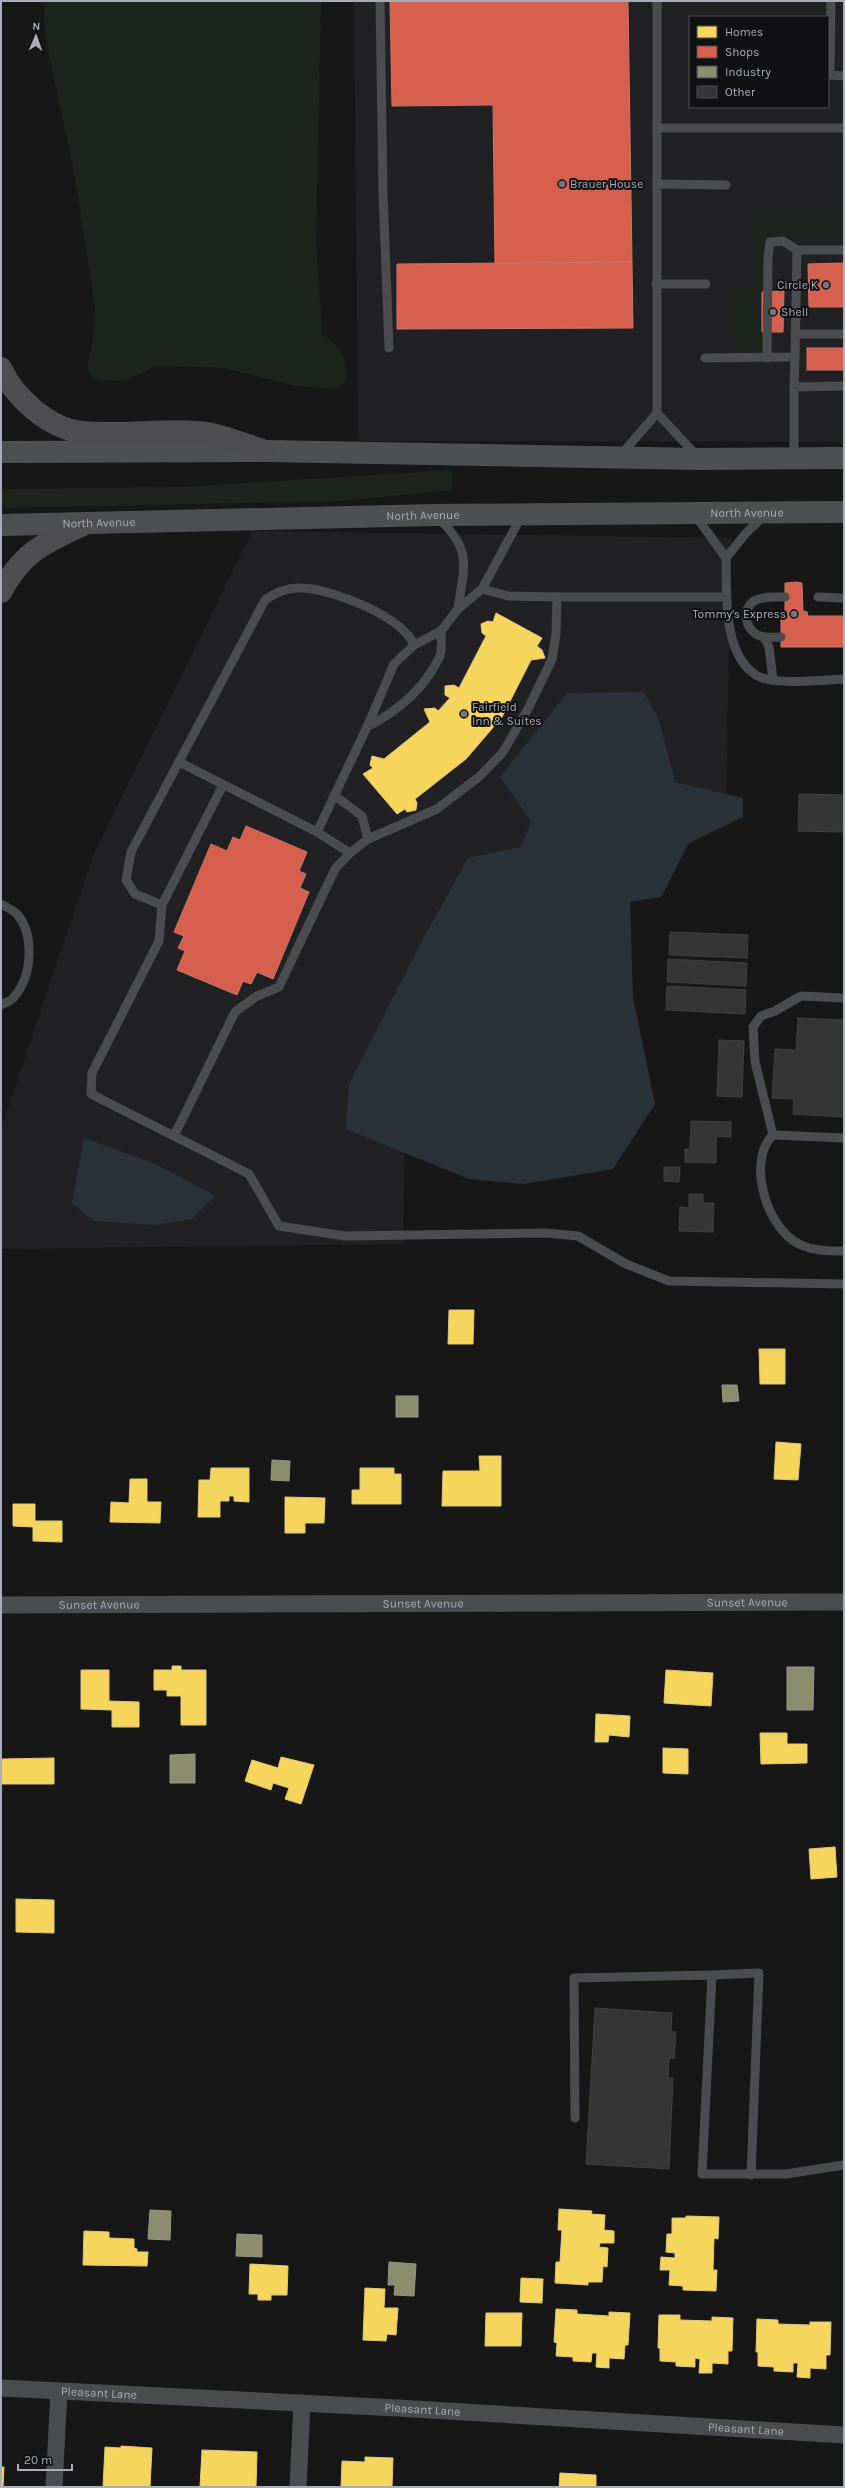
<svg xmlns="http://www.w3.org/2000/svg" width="845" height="2488" font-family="Karla,sans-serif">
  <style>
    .built { fill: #212123; fill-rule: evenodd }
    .green { fill: #1d241e }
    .water { fill: #2a3239 }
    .homes { fill: #f6d55c; stroke: #dfc978 }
    .shops { fill: #d6604d; stroke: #c8776d }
    .industry { fill: #8c8c6e; stroke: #949684 }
    .building { fill: #353536; stroke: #3f4043 }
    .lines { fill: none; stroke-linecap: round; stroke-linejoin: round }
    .service { stroke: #4b4c50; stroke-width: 9 }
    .minor { stroke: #4b4c50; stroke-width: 17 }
    .primary { stroke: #4d4f52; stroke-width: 22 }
    .motorway { stroke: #4e4e51; stroke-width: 22 }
    .poi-dot { fill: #757880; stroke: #111113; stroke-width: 1.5 }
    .labels { text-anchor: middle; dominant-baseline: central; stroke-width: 4; stroke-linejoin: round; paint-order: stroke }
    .poi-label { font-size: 12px; fill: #a8adb8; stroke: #111113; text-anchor: start }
    .street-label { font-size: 12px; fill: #a8adb8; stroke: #111113 }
  </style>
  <rect width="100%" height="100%" fill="#171717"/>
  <g class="built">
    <path d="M354,1H844V442L358,441ZM690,17H828V107H690Z"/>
    <path d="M252,531L731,538L726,807L405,1121L403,1244L1,1249V1128L92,858Z"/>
  </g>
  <g class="green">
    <path d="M44,1H321L316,242L322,334C345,350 346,354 346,382L333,389L295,386L224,368L156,366L124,381L99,380L92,377L87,368L93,340L95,307L74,172L45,36Z"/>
    <path d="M844,211V236H780L766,242L765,287L757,290V332L764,333V352L738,351L729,332L730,291L751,292V212Z"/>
    <path d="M452,470V490L342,501L1,508V489L181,487Z"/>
  </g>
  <g class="water">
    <path d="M644,692L659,720L675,782L743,798V817L689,843L661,897L630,902L633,997L655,1104L613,1169L524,1184L469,1179L346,1129L349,1084L423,939L468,858L521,847L531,821L500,777L567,693Z"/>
    <path d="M84,1138L156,1164L215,1196L192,1219L155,1225L94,1221L72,1203Z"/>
  </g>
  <g class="homes">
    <path d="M496,613L542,638L537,646L542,650L545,658L531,660L502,717L466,759L415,799L417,803L416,810L407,812L405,809L397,814L363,774L373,768L370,765L372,756L384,759L430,722L424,709L435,708L438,711L450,698L445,695V686L454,685L459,688L486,636L482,633L481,624L488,621L493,622Z"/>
    <path d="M449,1310H474L473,1344H448Z"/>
    <path d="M759,1349H785V1384H760Z"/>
    <path d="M776,1442L801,1444L798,1480L774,1479Z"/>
    <path d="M479,1456H501V1506H442L443,1471H480Z"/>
    <path d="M211,1468H249V1502L234,1501V1496H229V1501H220V1517H198L199,1480H210Z"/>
    <path d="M360,1468H394V1474H401V1504H352V1490H360Z"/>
    <path d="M130,1479H147V1502H161L160,1523L110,1522L111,1502L129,1503Z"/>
    <path d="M285,1497L325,1498L324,1523H305V1533H285Z"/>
    <path d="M13,1504H35V1521H62V1542L33,1541V1527L13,1526Z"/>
    <path d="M172,1666H181V1670H206V1725H181V1696H167V1690H154V1670H172Z"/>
    <path d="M81,1670H109V1701L139,1702V1727H112V1710L81,1709Z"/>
    <path d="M666,1670L713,1673L711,1706L664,1703Z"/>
    <path d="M596,1714L630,1716L629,1737L609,1735L608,1742H595Z"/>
    <path d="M760,1733H787V1744H807V1763L761,1764Z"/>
    <path d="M663,1748L688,1749V1774L663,1773Z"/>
    <path d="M281,1757L314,1765L301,1804L285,1799L289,1788L273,1783L271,1790L245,1781L252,1760L278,1768Z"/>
    <path d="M54,1758V1784H1V1759Z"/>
    <path d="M835,1847L837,1877L811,1879L809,1849Z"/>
    <path d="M16,1899L54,1900V1933L16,1932Z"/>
    <path d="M559,2209L592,2211L591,2214L605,2215L604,2230L614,2231V2243H600L599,2247L608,2248L607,2267L603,2266L602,2282H588V2285L555,2283L556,2262H560L562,2230H558Z"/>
    <path d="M686,2216L719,2217L718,2239L714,2238L713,2270H717L716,2291L683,2290V2286L669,2285L670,2270H660L661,2257L675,2258V2253L666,2252L667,2234H672V2218H686Z"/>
    <path d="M84,2231L109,2232V2238L134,2239V2248L137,2249V2252H148L147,2266L83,2265Z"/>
    <path d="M250,2264L288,2266L287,2295H271V2300H258V2294H249Z"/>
    <path d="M521,2278L543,2279L542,2303L520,2302Z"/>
    <path d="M365,2288L385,2289L384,2308H398L396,2335L387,2334L386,2341L363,2340Z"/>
    <path d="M556,2309L577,2310V2314L609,2316V2312L630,2313L628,2345H625L624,2359L609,2358V2368L596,2367L597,2353H592L591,2362L573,2361V2357L556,2356L557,2343L554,2342Z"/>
    <path d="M486,2313H522L521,2346H485Z"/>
    <path d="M659,2315H680V2320L712,2321V2317L733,2318L732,2351H728V2364L712,2363V2373H699L700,2359L695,2358V2367L676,2366V2362L660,2361V2348H658Z"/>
    <path d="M757,2319L778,2320V2324L810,2325V2322H831L830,2355H826V2369L810,2368V2378L797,2377L798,2363H793V2372L774,2371V2367L758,2366V2352H756Z"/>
    <path d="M121,2446L152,2448L150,2487H103L105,2447L121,2448Z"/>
    <path d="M202,2450L257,2452L256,2487H200Z"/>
    <path d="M365,2457L393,2458L392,2487H341L342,2461L365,2462Z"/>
    <path d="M1,2467H4L3,2487H1Z"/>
    <path d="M560,2473L596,2475V2487H559Z"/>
  </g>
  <g class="shops">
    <path d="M390,1H628L632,262L495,264L493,105L392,106Z"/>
    <path d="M632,262L633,328L397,329V264Z"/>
    <path d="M844,263V307H809L808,264Z"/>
    <path d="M784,291L783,332H762V292Z"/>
    <rect x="807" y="348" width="37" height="22"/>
    <path d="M796,582L802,583L803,611L807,612L808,616H844V647H781V613L785,612V583Z"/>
    <path d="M246,826L307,852L299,871L306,874L300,888L309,892L273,979L257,972L251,984L243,981L237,995L177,970L185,951L178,948L184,936L174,932L211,844L227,851L233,837L240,840Z"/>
  </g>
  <g class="industry">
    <path d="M722,1385H737L739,1401L723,1402Z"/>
    <rect x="396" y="1396" width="22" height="21"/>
    <path d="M272,1460L290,1461L289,1481L271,1480Z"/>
    <path d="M787,1667H814L813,1710H787Z"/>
    <path d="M195,1754V1783H170V1755Z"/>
    <path d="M150,2210L171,2211L170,2240L148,2239Z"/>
    <path d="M237,2234L262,2235V2257L236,2256Z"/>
    <path d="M389,2262L416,2264L414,2296L394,2295L395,2285H388Z"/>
  </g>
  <g class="building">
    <path d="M799,794L844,795V832L798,831Z"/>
    <path d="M670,932L748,935L747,958L669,955Z"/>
    <path d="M668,959L747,963L746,986L667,982Z"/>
    <path d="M667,986L746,990L745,1014L666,1010Z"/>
    <path d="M798,1018L844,1020V1117L793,1114L794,1099L772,1098L775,1049L796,1050Z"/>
    <path d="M719,1040L744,1041L742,1097L717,1096Z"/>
    <path d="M691,1121L731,1122V1137L716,1136V1163L685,1162V1149H690Z"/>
    <path d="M664,1167H680L679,1182L664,1181Z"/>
    <path d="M689,1194H703V1203H714L713,1232L679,1231L680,1207L689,1208Z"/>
    <path d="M595,2008L672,2013L671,2032H676L674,2059L669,2058L668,2078H673L669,2169L586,2164Z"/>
  </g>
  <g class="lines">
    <g class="service">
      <path d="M380,1L383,194L389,348"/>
      <path d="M831,1L830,75L844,76"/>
      <path d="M657,128H844"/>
      <path d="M657,184L726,185"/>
      <path d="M656,284H706"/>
      <path d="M795,334H844"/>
      <path d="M795,357L794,387L844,386"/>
      <path d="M705,358L795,357L797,250H844"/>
      <path d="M767,358L768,258L770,242L783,241L797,250"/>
      <path d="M794,387V458"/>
      <path d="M657,413L698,457"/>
      <path d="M620,456L657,413V1"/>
      <path d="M695,515L726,558L746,533L765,515"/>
      <path d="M438,518C473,551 464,565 458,609"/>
      <path d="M726,558C727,593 722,653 756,675C772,686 824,680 844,679"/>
      <path d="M482,589L508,596L557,597"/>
      <path d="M818,597L844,598"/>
      <path d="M764,637L769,647L773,680"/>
      <path d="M781,637C773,637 763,639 756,634C745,627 742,609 754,601C763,596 775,597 785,597"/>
      <path d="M367,727C396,712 424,689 439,658C443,652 441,639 441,631"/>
      <path d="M179,762L317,832L350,853L368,839L362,816L334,795"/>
      <path d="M223,785L162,905L159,941L92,1073L91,1094L249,1174L279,1226L345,1236L546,1233L578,1236L626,1264L669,1281L844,1284"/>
      <path d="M317,832L367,727L394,664L414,645L441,631L458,609L482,589L522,515"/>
      <path d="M368,839L437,809L480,776L503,752L529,707L552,659L556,634L557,597H726"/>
      <path d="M1,904C6,907 13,910 17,914C35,935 32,977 14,997C11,1001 5,1003 1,1005"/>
      <path d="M162,905L135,894L126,880L131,852L265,600C276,592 288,587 302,588C332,589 402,616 414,645"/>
      <path d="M773,1135L755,1062L753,1027L761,1016L775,1011L801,996L844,998"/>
      <path d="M174,1136L235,1012L257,996L279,987L335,869L350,853"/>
      <path d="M844,1138L773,1135C746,1161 767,1229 799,1244C814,1251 828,1251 844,1251"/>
      <path d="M712,1975L759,1973L751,2175"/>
      <path d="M575,2118L574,1978L712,1975L702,2174H786L844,2165"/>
    </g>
    <g class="minor">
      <path id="s1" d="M1,1605L844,1602"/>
      <path id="s2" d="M1,2388L398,2408L844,2435"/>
      <path d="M54,2487L59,2391"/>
      <path d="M298,2487L302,2403"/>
    </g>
    <g class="primary">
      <path d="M1,452L266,451L700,459L844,458"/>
      <path id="s3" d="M1,525L435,515L844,512"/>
    </g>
    <g class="motorway">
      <path d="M1,368C14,397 49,429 82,432C120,436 160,429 198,432C218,433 246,445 266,451"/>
      <path d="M1,592C23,551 45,543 85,524"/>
    </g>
  </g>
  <g class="poi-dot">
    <circle cx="562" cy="184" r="4"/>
    <circle cx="826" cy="285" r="4"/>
    <circle cx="773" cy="312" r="4"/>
    <circle cx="794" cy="614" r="4"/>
    <circle cx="464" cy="714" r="4"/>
  </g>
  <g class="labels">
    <g class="poi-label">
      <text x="570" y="184">Brauer House</text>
      <text x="818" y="285" text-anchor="end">Circle K</text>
      <text x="781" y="312">Shell</text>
      <text x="786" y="614" text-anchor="end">Tommy's Express</text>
      <text x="472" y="707">Fairfield<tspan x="472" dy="14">Inn &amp; Suites</tspan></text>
    </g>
    <g class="street-label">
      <text stroke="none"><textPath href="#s3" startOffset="746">North Avenue</textPath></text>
      <text stroke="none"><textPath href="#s3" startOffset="422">North Avenue</textPath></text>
      <text stroke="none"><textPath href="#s3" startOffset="98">North Avenue</textPath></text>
      <text stroke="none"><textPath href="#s1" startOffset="746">Sunset Avenue</textPath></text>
      <text stroke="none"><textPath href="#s1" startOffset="422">Sunset Avenue</textPath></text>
      <text stroke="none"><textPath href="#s1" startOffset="98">Sunset Avenue</textPath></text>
      <text stroke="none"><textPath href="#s2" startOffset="98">Pleasant Lane</textPath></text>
      <text stroke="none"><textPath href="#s2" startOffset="422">Pleasant Lane</textPath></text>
      <text stroke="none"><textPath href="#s2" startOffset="746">Pleasant Lane</textPath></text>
    </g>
  </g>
  <rect width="845" height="2488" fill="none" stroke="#a8adb8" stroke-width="4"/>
  <rect x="689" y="16" width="140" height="92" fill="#111113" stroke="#4d4f55"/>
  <rect x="697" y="26" width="20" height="12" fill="#f6d55c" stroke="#4d4f55"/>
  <text x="725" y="36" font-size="12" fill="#a8adb8">Homes</text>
  <rect x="697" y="46" width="20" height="12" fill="#d6604d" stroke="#4d4f55"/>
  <text x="725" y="56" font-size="12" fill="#a8adb8">Shops</text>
  <rect x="697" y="66" width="20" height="12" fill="#8c8c6e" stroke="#4d4f55"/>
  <text x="725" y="76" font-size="12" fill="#a8adb8">Industry</text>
  <rect x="697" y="86" width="20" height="12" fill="#353536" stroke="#4d4f55"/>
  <text x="725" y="96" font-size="12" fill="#a8adb8">Other</text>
  <g transform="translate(36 36) rotate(2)" stroke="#111113" stroke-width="3" paint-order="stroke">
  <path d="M0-3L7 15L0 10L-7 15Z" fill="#a8adb8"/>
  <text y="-6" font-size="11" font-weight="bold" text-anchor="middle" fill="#a8adb8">N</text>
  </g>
  <path d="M18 2464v6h54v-6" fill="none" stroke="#a8adb8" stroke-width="2"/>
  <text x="24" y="2464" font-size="12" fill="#a8adb8" stroke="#111113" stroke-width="3" paint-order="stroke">20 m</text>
</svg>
